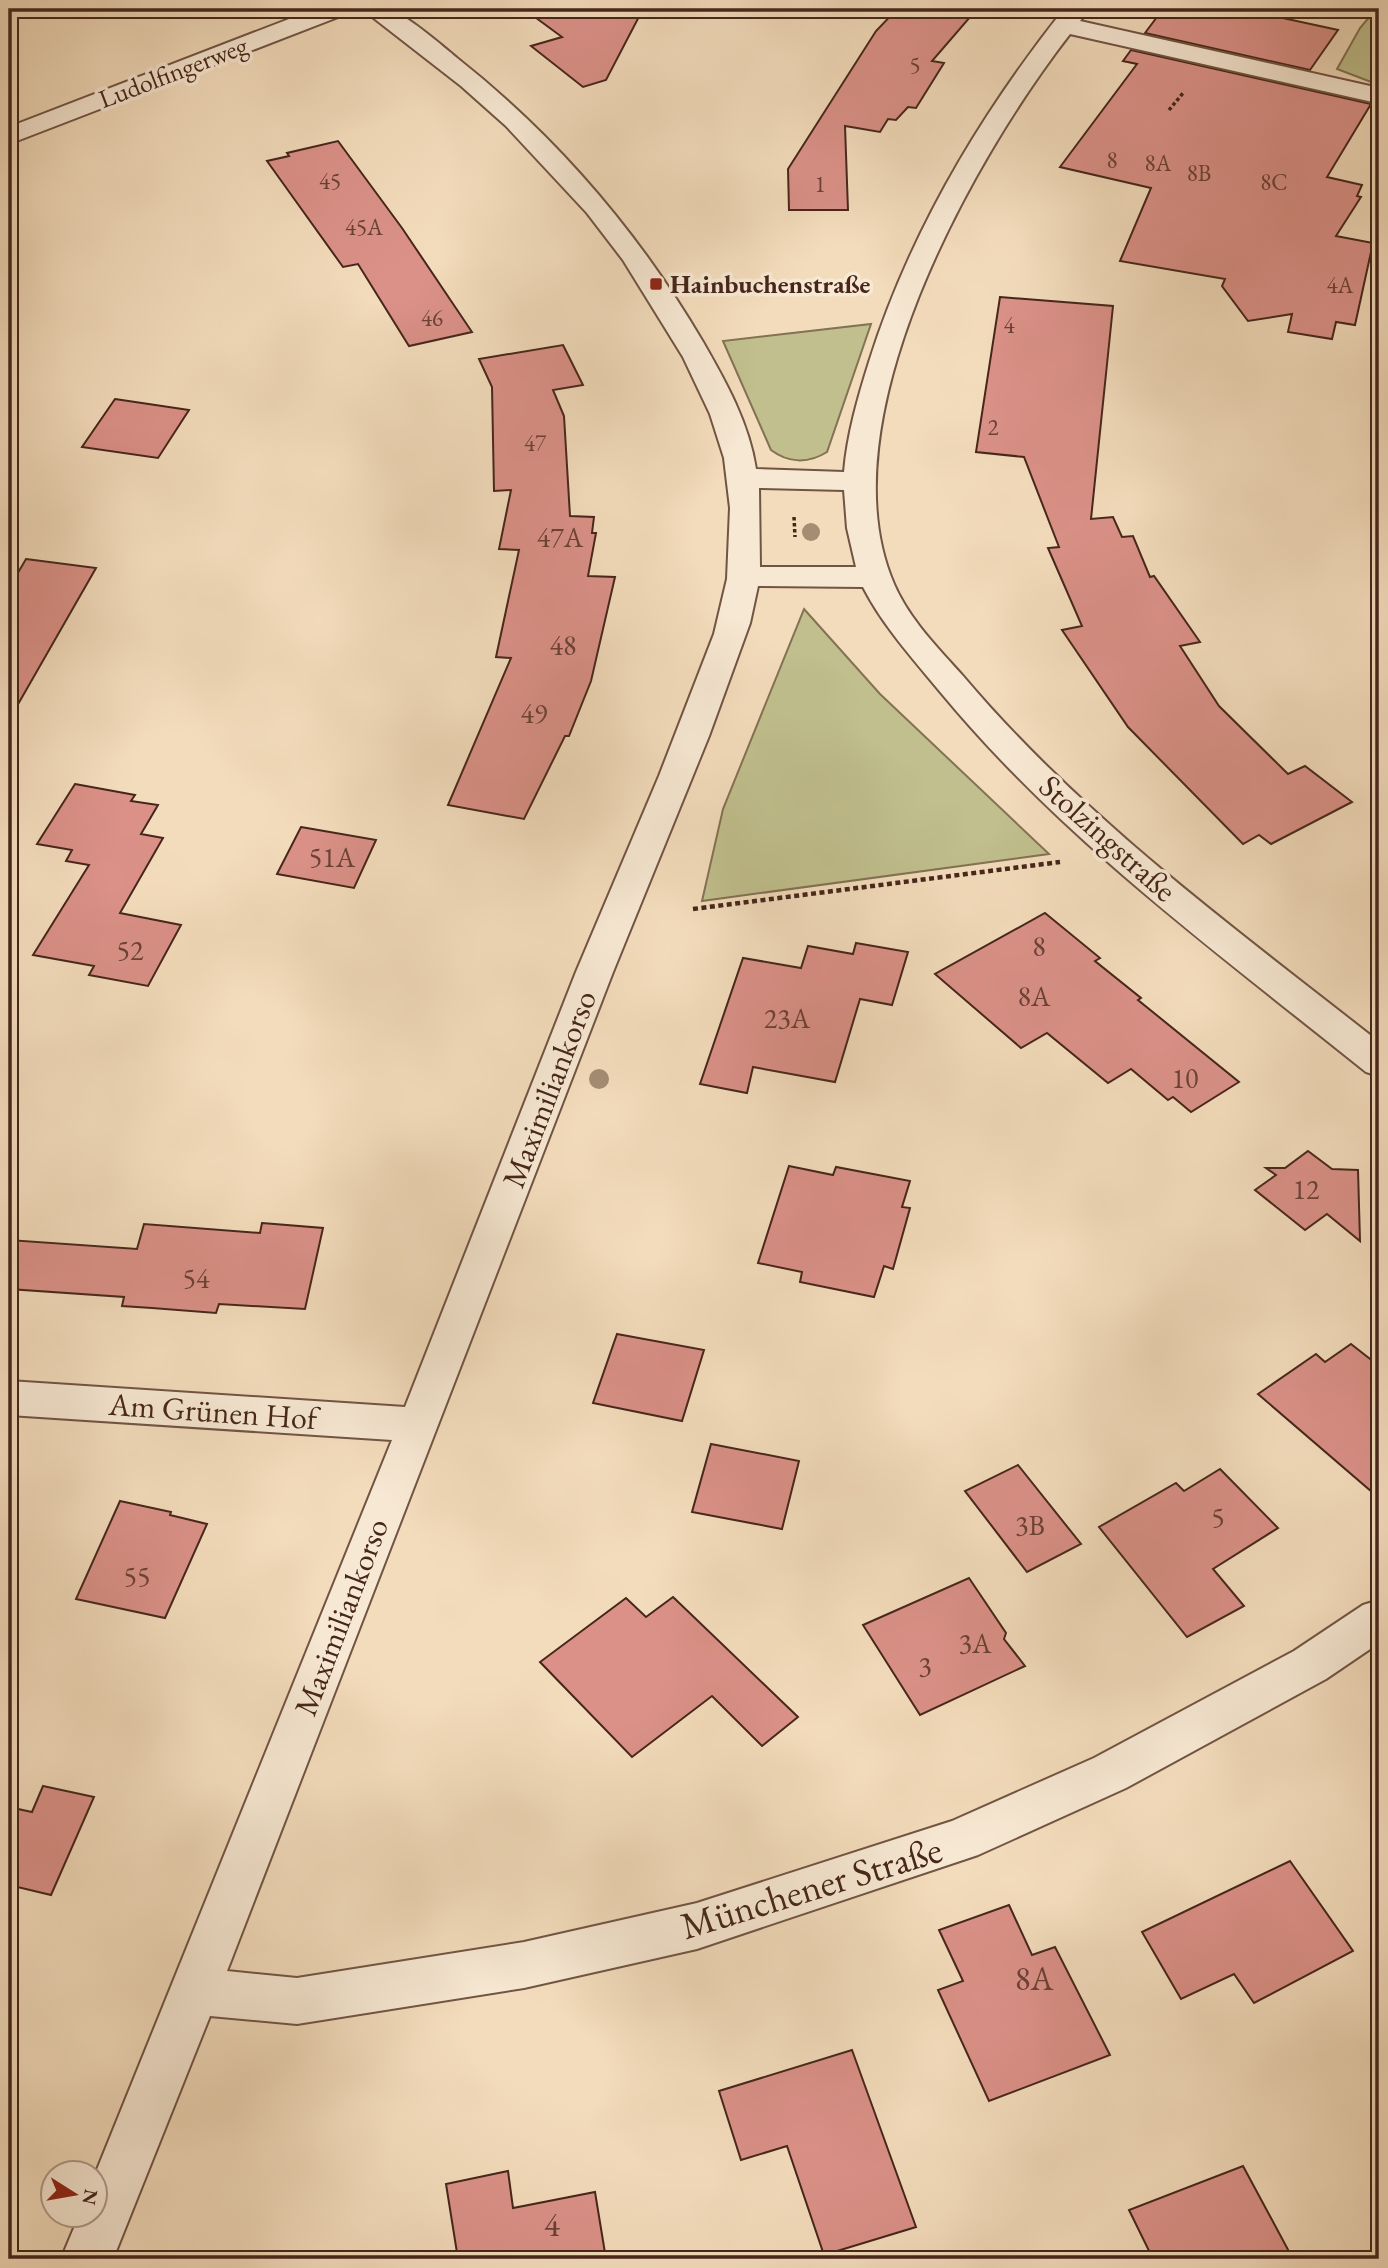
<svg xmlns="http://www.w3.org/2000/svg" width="1388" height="2268" font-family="'EB Garamond',serif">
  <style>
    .green { fill: #c0bf8d; stroke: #837254; stroke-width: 2 }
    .building { fill: #db9188; stroke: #46261b; stroke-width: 2 }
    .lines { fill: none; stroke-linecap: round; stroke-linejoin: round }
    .minor-casing { stroke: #715443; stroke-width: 4 }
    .path-far1 { stroke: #46261b; stroke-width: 3.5; stroke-dasharray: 3.5 2.5; stroke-linecap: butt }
    .path { stroke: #46261b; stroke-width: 4.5; stroke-dasharray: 5 3.5; stroke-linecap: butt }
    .minor { fill: #f7e8d3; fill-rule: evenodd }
    .tree { fill: #a48d73 }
    .poi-dot { fill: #8f2418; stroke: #f7e8d3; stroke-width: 2.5 }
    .labels { text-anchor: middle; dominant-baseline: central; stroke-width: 7; stroke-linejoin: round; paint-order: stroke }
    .far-number-label { font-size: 23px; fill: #6b4136 }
    .far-street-label { font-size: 26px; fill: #46261b; stroke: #f7e8d3 }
    .far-poi-label { font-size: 26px; font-weight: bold; fill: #46261b; stroke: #f7e8d3; text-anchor: start }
    .number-label { font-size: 28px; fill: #6b4136 }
    .street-label { font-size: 32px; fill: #46261b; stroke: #f7e8d3 }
    .near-number-label { font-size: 33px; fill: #6b4136 }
    .near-street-label { font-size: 38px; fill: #46261b; stroke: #f7e8d3 }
  </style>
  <rect width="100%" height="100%" fill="#f3dcbc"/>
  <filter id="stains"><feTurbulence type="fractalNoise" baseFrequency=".00286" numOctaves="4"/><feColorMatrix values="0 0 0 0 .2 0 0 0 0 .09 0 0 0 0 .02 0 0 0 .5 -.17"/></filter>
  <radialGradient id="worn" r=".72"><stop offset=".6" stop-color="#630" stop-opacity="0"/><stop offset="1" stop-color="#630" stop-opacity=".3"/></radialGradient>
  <g class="green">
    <path d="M1376,9H1379V85L1337,69L1360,28Z"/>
    <path d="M871,324L827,452C808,464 788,463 771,450L723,341Z"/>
    <path d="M804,609L880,694L1049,854L702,901L723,809Z"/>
  </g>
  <g class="building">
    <path d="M524,9H643L606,80L583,87L531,46L562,37Z"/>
    <path d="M897,9H977L932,61L944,63L916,108L908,107L896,120L888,119L880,132L845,126L848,210H789L788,169L876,31Z"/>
    <path d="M1163,9H1241L1338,30L1310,70L1145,33Z"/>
    <path d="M1131,50L1371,104L1327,177L1362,185L1357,196L1361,197L1336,236L1373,243L1355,325L1336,322L1332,339L1288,332L1292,314L1248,321L1222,286L1225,279L1120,261L1151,188L1060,167L1137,64L1123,61Z"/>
    <path d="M338,141L402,228L472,332L409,346L358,264L343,267L267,161L289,156L287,153Z"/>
    <path d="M1000,297L1113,306L1091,519L1113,517L1122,537L1133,536L1150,577L1154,576L1200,642L1180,646L1219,706L1288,774L1305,766L1352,802L1271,844L1259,835L1243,844L1128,727L1062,630L1082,626L1048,548L1059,547L1024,457L976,452Z"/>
    <path d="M563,345L583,385L553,390L564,416L570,516L594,517L592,533H596L588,576L615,577L591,681L569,736H565L524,819L448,805L511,658L496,657L519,550L499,549L511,490L494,491L492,387L479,359Z"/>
    <path d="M115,399L189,410L158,458L82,447Z"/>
    <path d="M26,559L96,568L9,720V588Z"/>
    <path d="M75,784L135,795L131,801L158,805L141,834L163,838L120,913L181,925L148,986L89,975L94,966L33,955L89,865L66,861L72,850L37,844Z"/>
    <path d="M301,827L376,840L354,888L277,874Z"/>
    <path d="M1045,913L1100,958L1095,961L1141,998L1138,1000L1239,1082L1191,1112L1173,1097L1168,1100L1131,1069L1108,1083L1047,1033L1021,1048L935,974Z"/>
    <path d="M856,943L908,952L892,1005L860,999L835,1082L753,1067L747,1093L700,1084L743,958L801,968L808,946L853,954Z"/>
    <path d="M1308,1151L1332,1169L1358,1170L1360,1241L1327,1214L1305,1230L1255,1190L1276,1175L1266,1168H1285Z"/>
    <path d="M789,1166L833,1175L836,1167L910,1181L902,1207L910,1208L893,1269L884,1266L874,1297L800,1282L802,1272L758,1263Z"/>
    <path d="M262,1223L323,1228L305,1309L219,1304L216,1313L152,1308L122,1306L124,1297L9,1289V1240L137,1249L144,1224L260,1233Z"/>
    <path d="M617,1334L704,1350L682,1421L593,1403Z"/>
    <path d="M1351,1344L1379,1366V1498L1258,1394L1316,1354L1325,1362Z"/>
    <path d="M711,1444L799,1461L782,1529L692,1512Z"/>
    <path d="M1018,1465L1081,1544L1027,1572L965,1491Z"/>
    <path d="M1220,1469L1278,1528L1213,1569L1244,1606L1187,1637L1099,1527L1176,1483L1184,1491Z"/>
    <path d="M120,1501L171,1512L170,1515L207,1524L165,1618L76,1599Z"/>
    <path d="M969,1578L1006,1633L1004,1639L1025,1666L920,1715L863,1625Z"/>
    <path d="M673,1597L798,1717L762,1746L712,1696L632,1757L540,1662L626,1598L646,1617Z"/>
    <path d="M43,1786L94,1797L51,1895L9,1885V1807L32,1812Z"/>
    <path d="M1290,1861L1353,1951L1254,2003L1234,1974L1181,1999L1142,1932Z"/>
    <path d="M1009,1905L1032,1955L1055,1947L1110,2055L989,2101L938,1990L963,1981L939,1930Z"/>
    <path d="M852,2050L916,2227L824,2255L787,2146L741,2160L719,2091Z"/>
    <path d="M1243,2166L1293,2259H1153L1129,2210Z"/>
    <path d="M508,2171L513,2208L595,2192L606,2259H458L446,2184Z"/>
  </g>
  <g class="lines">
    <g class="minor-casing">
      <g id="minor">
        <path d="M315,9H349L346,14L9,144V127Z"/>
        <path d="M362,9C370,9 380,7 388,9C403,12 444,47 457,58C557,137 639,233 703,342C726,382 749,423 756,469L844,472C847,435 858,397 869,362C910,232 980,115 1064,9H1089L1080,21L1379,88L1377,103L1070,34C972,160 824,423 894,584C909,619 938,648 963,676C1083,818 1234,928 1379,1042V1076L1366,1072C1218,953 1063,840 942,694C914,660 883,626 863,587L758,586L750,623L709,736L613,972L227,1971L297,1978L524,1942L697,1903L952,1821L1094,1758L1294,1651L1363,1605L1379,1600V1643L1326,1679L1126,1788L978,1855L697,1949L524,1988L297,2024L210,2016L113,2259H61L79,2216H94V2177L392,1440L9,1415V1381L405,1407L576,972L659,776L714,634L727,579L730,508L724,458L710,414L683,357L623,260L587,213L506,126L461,86ZM759,488L844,490L847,528L856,567H760Z"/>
      </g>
    </g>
    <g class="path-far1">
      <path d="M1169,110L1184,92"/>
      <path d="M794,517L795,537"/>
    </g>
    <path class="path" d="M693,909L1060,862"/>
    <use href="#minor" class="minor"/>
  </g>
  <g class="tree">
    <circle cx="811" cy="532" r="9"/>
    <circle cx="599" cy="1079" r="10"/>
  </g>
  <rect class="poi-dot" x="649" y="277" width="14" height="14" rx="3.5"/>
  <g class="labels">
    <g class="far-number-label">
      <text x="915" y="65">5</text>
      <text x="1112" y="160">8</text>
      <text x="1158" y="163">8A</text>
      <text x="1199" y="173">8B</text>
      <text x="330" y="181">45</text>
      <text x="1274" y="182">8C</text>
      <text x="820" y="184">1</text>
      <text x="364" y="227">45A</text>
      <text x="1340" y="285">4A</text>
      <text x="432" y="318">46</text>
      <text x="1009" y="325">4</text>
      <text x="993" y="427">2</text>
      <text x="535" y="443">47</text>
    </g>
    <g class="far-street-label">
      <text transform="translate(173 72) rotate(-21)">Ludolfingerweg</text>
    </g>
    <g class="far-poi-label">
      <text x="670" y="284">Hainbuchenstraße</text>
    </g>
    <g class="number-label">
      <text x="560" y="537">47A</text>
      <text x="563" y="645">48</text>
      <text x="534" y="713">49</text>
      <text x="332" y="857">51A</text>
      <text x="1039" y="946">8</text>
      <text x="130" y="950">52</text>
      <text x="1034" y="996">8A</text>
      <text x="787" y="1018">23A</text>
      <text x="1185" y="1078">10</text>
      <text x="1306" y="1189">12</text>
      <text x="196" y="1278">54</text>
      <text x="1218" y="1517">5</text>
      <text x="1030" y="1525">3B</text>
      <text x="137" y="1576">55</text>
      <text x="975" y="1643">3A</text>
      <text x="925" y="1666">3</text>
    </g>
    <g class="street-label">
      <text transform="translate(1108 838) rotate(42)">Stolzingstraße</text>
      <text transform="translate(549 1089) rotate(-69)">Maximiliankorso</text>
      <text transform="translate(213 1411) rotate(4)">Am Grünen Hof</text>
      <text transform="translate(341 1617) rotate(-69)">Maximiliankorso</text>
    </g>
    <g class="near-number-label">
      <text x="1034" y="1978">8A</text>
      <text x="552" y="2224">4</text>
    </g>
    <g class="near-street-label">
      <text transform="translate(811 1887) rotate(-17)">Münchener Straße</text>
    </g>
  </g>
  <rect width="1388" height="2268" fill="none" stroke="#f3dcbc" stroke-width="35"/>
  <rect x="10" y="10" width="1367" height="2247" fill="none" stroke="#46261b" stroke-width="3.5"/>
  <rect x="18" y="18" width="1353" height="2233" fill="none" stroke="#46261b" stroke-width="2"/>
  <g transform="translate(74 2194) rotate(101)"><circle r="33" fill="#f7e8d3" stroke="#b09a89" stroke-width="2"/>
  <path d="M0-5L12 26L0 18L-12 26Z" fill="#8f2418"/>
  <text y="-10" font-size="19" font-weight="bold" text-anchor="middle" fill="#46261b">N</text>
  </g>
  <rect width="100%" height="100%" filter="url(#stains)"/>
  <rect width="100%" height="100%" fill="url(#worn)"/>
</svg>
